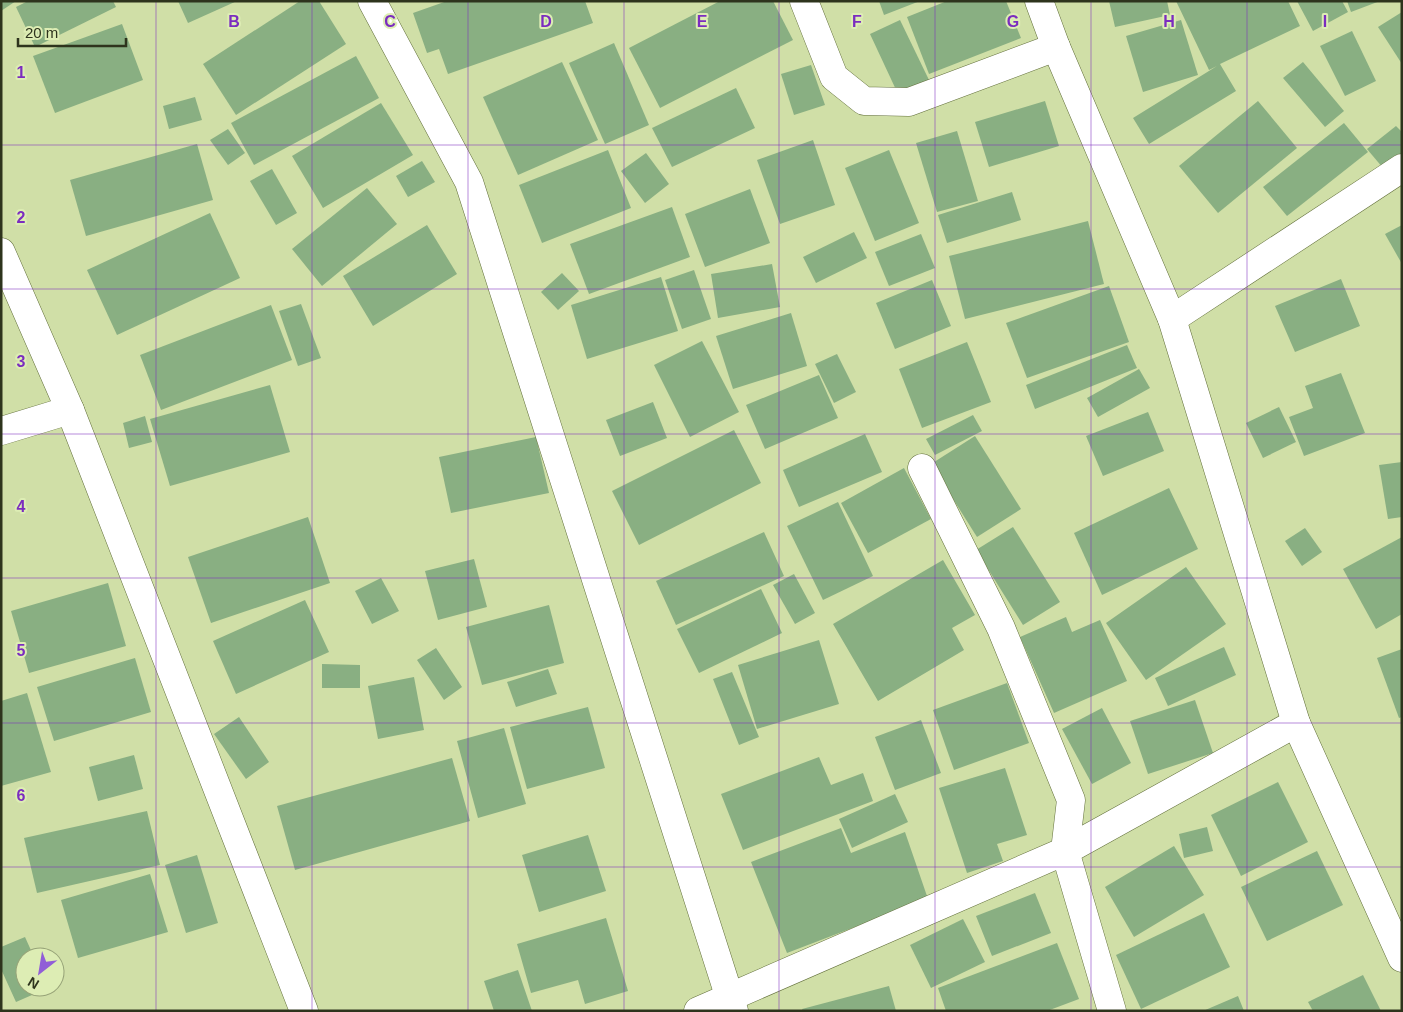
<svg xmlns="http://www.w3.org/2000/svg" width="1403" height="1012" font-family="Arial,sans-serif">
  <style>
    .building { fill: #89af82 }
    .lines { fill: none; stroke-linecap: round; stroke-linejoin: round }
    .street-casing { stroke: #626f3b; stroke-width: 29 }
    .street { stroke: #fff; stroke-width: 28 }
    .grid { fill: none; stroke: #7b2cbf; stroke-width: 1; stroke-opacity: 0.55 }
    .grid-label { font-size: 16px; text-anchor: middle; font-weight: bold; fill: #7b2cbf; stroke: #ddedb4; stroke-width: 4; stroke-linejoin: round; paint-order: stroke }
  </style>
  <rect width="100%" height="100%" fill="#d0dfa7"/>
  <g class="building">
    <path d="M1,1H16L1,11Z"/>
    <path d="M28,1H113L116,7L35,47L16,7Z"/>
    <path d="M178,1H237L188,23Z"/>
    <path d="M300,1H319L346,44L236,115L203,64Z"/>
    <path d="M447,1H585L593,23L448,74L439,49L427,53L413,13Z"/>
    <path d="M720,1H773L793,40L660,108L629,48Z"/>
    <path d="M879,1H920L884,15Z"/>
    <path d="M947,1H1006L1021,38L929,74L907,17Z"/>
    <path d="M1109,1H1167L1170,15L1115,27Z"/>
    <path d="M1176,1H1288L1300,26L1220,64L1236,91L1149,144L1133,118L1217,66L1209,70Z"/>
    <path d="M1297,1H1342L1348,12L1313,31Z"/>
    <path d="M1347,1H1380L1351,12Z"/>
    <path d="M1402,12V64L1378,27Z"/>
    <path d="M900,20L929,80L898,94L870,34Z"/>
    <path d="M1181,20L1198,75L1143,92L1126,36Z"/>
    <path d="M122,24L143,80L55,113L33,56Z"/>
    <path d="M1352,31L1376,81L1345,96L1320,46Z"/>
    <path d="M614,43L649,125L605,144L569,63Z"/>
    <path d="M356,56L379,98L254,165L231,123Z"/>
    <path d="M562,62L598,140L518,175L483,97Z"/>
    <path d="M1303,62L1344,111L1325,127L1283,78Z"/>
    <path d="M811,65L825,105L794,115L781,74Z"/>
    <path d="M736,88L755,128L672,167L652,128Z"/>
    <path d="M195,97L202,120L169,129L163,106Z"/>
    <path d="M1045,101L1059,146L989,167L975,122Z"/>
    <path d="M1258,101L1297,148L1218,213L1179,166Z"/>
    <path d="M381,103L413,155L323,208L292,156Z"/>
    <path d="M1344,123L1368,152L1287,216L1263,187Z"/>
    <path d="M1396,126L1402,132V154L1383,168L1367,149Z"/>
    <path d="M228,129L245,153L228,165L210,140Z"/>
    <path d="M957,131L978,201L937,212L916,143Z"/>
    <path d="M813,140L835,205L780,224L757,160Z"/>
    <path d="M197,144L213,200L86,236L70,180Z"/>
    <path d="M608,150L631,208L542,243L519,185Z"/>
    <path d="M889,150L919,223L875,241L845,168Z"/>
    <path d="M646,153L669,184L645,203L621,171Z"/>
    <path d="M422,161L435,182L408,197L396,176Z"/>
    <path d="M272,169L297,213L276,225L250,181Z"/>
    <path d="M367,188L397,224L322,286L292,249Z"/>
    <path d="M750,189L770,243L705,267L685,214Z"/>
    <path d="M1012,192L1021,220L947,243L938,215Z"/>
    <path d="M672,207L690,257L589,294L570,244Z"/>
    <path d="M210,213L240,278L117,335L87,270Z"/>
    <path d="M1088,221L1104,284L965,319L949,256Z"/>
    <path d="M427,225L457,274L373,326L343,276Z"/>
    <path d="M1402,225V264L1385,234Z"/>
    <path d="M854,232L867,258L816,283L803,257Z"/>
    <path d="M921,234L935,268L889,286L875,252Z"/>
    <path d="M772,264L780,307L718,318L711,274Z"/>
    <path d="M694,270L711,319L682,329L665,280Z"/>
    <path d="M562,273L579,291L558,310L541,292Z"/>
    <path d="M661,277L678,331L587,359L571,305Z"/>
    <path d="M1341,279L1360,326L1295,352L1275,306Z"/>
    <path d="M932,280L951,326L895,349L876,303Z"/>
    <path d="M1109,286L1129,342L1027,378L1006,323Z"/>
    <path d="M301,304L321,358L298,366L279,311Z"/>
    <path d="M271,305L292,360L161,410L140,355Z"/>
    <path d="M791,313L807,366L733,389L716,336Z"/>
    <path d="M702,341L739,412L690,437L654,365Z"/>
    <path d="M967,342L991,402L922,428L899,369Z"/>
    <path d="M1127,345L1137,368L1035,409L1026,385Z"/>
    <path d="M837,354L856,392L834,403L815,364Z"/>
    <path d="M1139,369L1150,388L1098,417L1087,398Z"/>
    <path d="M1341,373L1365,433L1304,456L1289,417L1313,408L1305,386Z"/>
    <path d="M819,375L838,418L765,449L746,405Z"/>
    <path d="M270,385L290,452L170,486L150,419Z"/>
    <path d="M653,402L667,438L620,456L606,420Z"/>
    <path d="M1279,407L1296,442L1263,458L1246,423Z"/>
    <path d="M1148,412L1164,451L1103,476L1086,436Z"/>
    <path d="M973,415L982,431L935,455L926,439Z"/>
    <path d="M145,416L152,442L129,448L123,423Z"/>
    <path d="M734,430L761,483L639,545L612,491Z"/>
    <path d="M865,434L882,472L799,507L783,470Z"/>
    <path d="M975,436L1021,509L977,537L931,464Z"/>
    <path d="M536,437L549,493L451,513L439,457Z"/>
    <path d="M1402,462V517L1388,519L1379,465Z"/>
    <path d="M904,468L931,519L868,553L841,503Z"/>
    <path d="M1169,488L1198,549L1102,595L1074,533Z"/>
    <path d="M838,502L873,576L823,600L787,526Z"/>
    <path d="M308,517L330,583L211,623L188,557Z"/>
    <path d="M1013,527L1060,602L1023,625L976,550Z"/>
    <path d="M1305,528L1322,552L1302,566L1285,541Z"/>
    <path d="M764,532L784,576L676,625L656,581Z"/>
    <path d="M1402,537V614L1376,629L1343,569Z"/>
    <path d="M474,559L487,607L438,620L425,571Z"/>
    <path d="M943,560L975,615L952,628L964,650L878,701L833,624Z"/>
    <path d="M1186,567L1226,624L1146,680L1106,623Z"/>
    <path d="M794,574L815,613L795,624L773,585Z"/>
    <path d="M381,578L399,611L372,624L355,591Z"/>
    <path d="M108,583L126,646L29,673L11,611Z"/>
    <path d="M761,589L782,633L699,673L677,629Z"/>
    <path d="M305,600L329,652L236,694L213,641Z"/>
    <path d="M549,605L564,663L482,685L466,627Z"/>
    <path d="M1066,617L1072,632L1100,620L1127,681L1054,713L1020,637Z"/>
    <path d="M819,640L839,704L757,729L738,665Z"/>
    <path d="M1224,647L1236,675L1168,706L1155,678Z"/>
    <path d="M436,648L462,687L444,700L417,660Z"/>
    <path d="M1402,649V717L1399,718L1377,658Z"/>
    <path d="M135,658L151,712L54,741L37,687Z"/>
    <path d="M322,664L360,665V688H322Z"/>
    <path d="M548,669L557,694L516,707L507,682Z"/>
    <path d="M732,672L759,737L739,745L713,679Z"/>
    <path d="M414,677L424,730L378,739L368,686Z"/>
    <path d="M1007,683L1029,743L954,770L933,710Z"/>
    <path d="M27,693L51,772L1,786V701Z"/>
    <path d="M1195,700L1213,753L1148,774L1130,721Z"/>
    <path d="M588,707L605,768L527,789L510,727Z"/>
    <path d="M1102,708L1131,763L1092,784L1062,729Z"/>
    <path d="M239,717L269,762L246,779L214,734Z"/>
    <path d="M921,720L941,773L895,790L875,737Z"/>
    <path d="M504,728L526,804L478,818L457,741Z"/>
    <path d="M134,755L143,789L98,801L89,767Z"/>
    <path d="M819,757L831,785L863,773L873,801L743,850L721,794Z"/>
    <path d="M452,758L470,821L295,870L277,806Z"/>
    <path d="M1005,768L1027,835L997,844L1003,861L967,873L939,788Z"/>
    <path d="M1278,782L1308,842L1241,876L1211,815Z"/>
    <path d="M895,794L908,822L852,848L839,819Z"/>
    <path d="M147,811L160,865L37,893L24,838Z"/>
    <path d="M1207,827L1213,851L1184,858L1179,834Z"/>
    <path d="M841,828L851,853L905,832L928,899L787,953L751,862Z"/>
    <path d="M588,835L606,891L539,912L522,855Z"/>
    <path d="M1174,846L1204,895L1134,937L1105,887Z"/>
    <path d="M1317,851L1343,905L1267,941L1241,887Z"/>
    <path d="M197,855L218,923L186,933L165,865Z"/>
    <path d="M150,874L168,932L78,958L61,900Z"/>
    <path d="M1035,893L1051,933L992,956L976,916Z"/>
    <path d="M1204,913L1230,967L1141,1009L1116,955Z"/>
    <path d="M606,918L628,991L585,1004L578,980L531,993L517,944Z"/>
    <path d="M963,919L985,962L931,988L910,945Z"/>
    <path d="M25,937L34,957H25V987L48,988L16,1002L1,969V947Z"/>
    <path d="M1057,943L1079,999L1047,1011H946L938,988Z"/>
    <path d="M518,970L532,1011H494L484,981Z"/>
    <path d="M1363,975L1381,1011H1313L1308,1002Z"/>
    <path d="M889,986L896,1011H803L802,1009Z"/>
    <path d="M1238,996L1244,1011H1203Z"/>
  </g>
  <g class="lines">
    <g class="street-casing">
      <g id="street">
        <path d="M372,1L469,182L734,1011"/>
        <path d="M804,1L834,77L864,101L909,102L1056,47"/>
        <path d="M1039,1L1056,47L1172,319L1296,723L1402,958"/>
        <path d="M1,252L70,410L304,1011"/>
        <path d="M1172,319L1402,168"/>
        <path d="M1,431L70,410"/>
        <path d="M922,468L1001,628L1071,800L1065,851L1112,1011"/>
        <path d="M698,1011L1065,851L1296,723"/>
      </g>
    </g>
    <use href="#street" class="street"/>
  </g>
  <path class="grid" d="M156,1V1011M312,1V1011M468,1V1011M624,1V1011M779,1V1011M935,1V1011M1091,1V1011M1247,1V1011M1,145H1402M1,289H1402M1,434H1402M1,578H1402M1,723H1402M1,867H1402"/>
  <g class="grid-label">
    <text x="234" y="27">B</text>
    <text x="390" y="27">C</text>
    <text x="546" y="27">D</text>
    <text x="702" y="27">E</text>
    <text x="857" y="27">F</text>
    <text x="1013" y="27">G</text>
    <text x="1169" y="27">H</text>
    <text x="1325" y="27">I</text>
    <text x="21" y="78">1</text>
    <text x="21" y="223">2</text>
    <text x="21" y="367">3</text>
    <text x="21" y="512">4</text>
    <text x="21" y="656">5</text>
    <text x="21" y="801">6</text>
  </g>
  <rect width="1403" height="1012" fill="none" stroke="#2e341d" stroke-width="5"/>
  <g transform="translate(40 972) rotate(211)"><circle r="24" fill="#ddedb4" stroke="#97a378"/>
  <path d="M0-4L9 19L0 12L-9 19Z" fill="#915ed7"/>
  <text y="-8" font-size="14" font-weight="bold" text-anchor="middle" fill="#2e341d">N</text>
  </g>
  <path d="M18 38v8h108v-8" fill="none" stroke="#2e341d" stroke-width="2.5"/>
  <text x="25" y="38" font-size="15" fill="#2e341d" stroke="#ddedb4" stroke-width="4" paint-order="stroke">20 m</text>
</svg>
